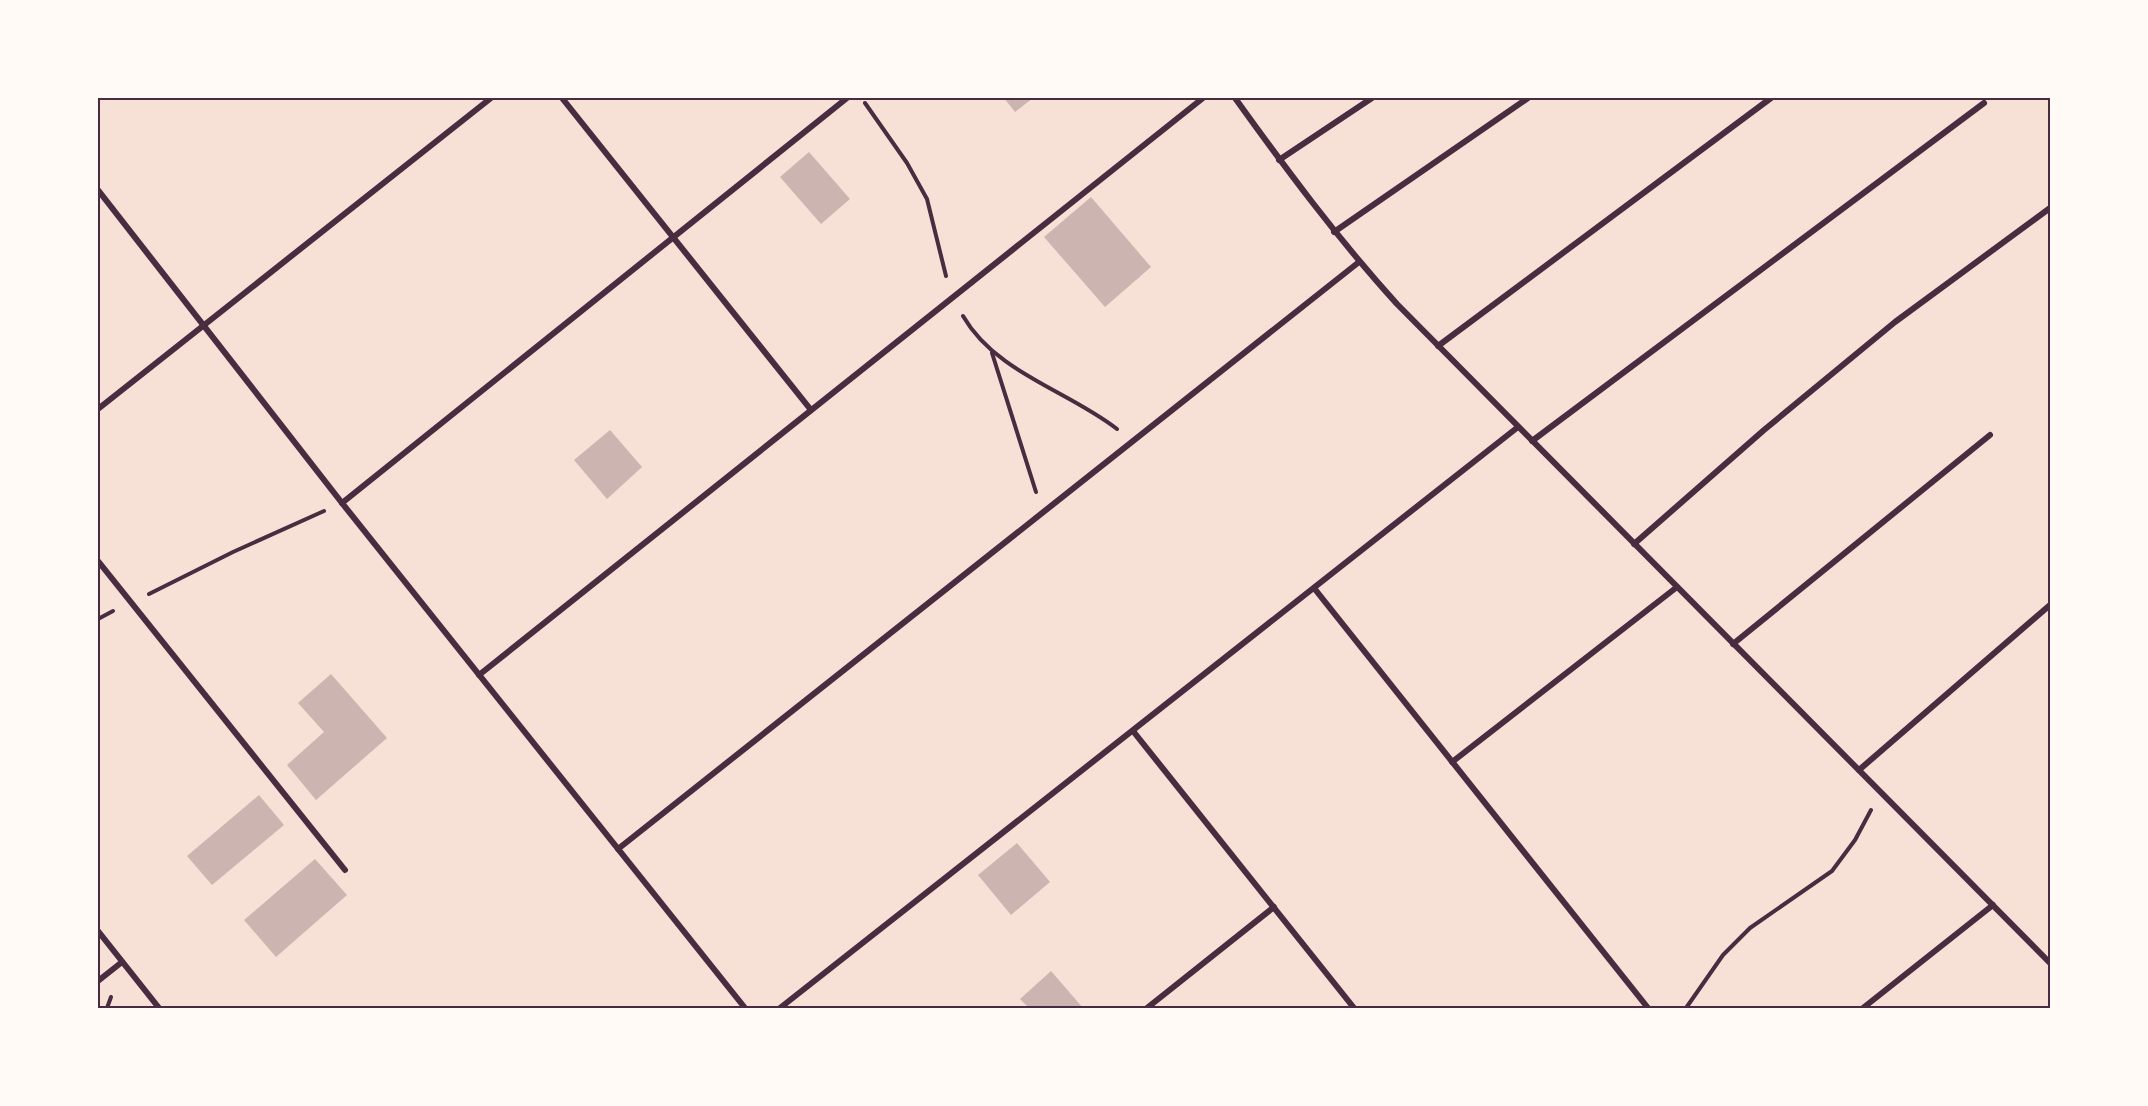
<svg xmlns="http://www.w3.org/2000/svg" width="2148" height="1106" font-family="Barlow,sans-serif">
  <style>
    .building { fill: #ccb4b1 }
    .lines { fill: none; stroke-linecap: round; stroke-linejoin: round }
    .path { stroke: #4a2c40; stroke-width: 4 }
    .minor { stroke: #4a2c40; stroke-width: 6 }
    .neatline { fill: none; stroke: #4a2c40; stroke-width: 2 }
  </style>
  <rect width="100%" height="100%" fill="#f7e1d7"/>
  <g class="building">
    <path d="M1004,98H1033L1015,112Z"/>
    <path d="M809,152L850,199L821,224L780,177Z"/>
    <path d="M1091,197L1151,267L1105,307L1044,237Z"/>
    <path d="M610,430L642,467L607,499L574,460Z"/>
    <path d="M331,674L387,738L316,800L287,765L324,732L298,703Z"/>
    <path d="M259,795L284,825L212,885L187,856Z"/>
    <path d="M1017,843L1050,882L1011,915L978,875Z"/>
    <path d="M315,859L347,895L276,957L244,920Z"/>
    <path d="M1051,971L1083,1008H1029L1020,999Z"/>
  </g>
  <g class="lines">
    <g class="path">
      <path d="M865,103L907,163L927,199L946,276"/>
      <path d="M963,316C996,373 1067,390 1117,429"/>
      <path d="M992,353L1036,492"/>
      <path d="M149,594L233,552L324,511"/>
      <path d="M98,619L113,611"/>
      <path d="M107,1008L111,997"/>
      <path d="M1686,1008L1723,955L1750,928L1832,871L1855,840L1871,810"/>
    </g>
    <g class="minor">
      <path d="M562,98L811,410"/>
      <path d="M1235,98C1286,169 1338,239 1397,304L2050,963"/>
      <path d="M1279,160L1372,98"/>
      <path d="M98,190L342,503L745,1008"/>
      <path d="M1334,232L1528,98"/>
      <path d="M1438,346L1771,98"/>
      <path d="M98,409L491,98"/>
      <path d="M1532,441L1984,103"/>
      <path d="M342,503L847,98"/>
      <path d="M1634,544L1764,430L1895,322L2050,208"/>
      <path d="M98,561L345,870"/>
      <path d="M1314,588L1648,1008"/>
      <path d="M1733,644L1990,435"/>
      <path d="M479,675L1203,98"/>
      <path d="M1133,731L1354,1008"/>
      <path d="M1452,762L1677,587"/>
      <path d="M1859,770L2050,605"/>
      <path d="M618,849L1359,262"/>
      <path d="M98,931L159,1008"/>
      <path d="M98,981L122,962"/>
      <path d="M780,1008L1518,427"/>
      <path d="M1147,1008L1274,907"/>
      <path d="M1863,1008L1993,905"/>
    </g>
  </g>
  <rect width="2148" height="1106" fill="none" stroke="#fffaf5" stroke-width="198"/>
  <rect x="99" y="99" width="1950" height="908" class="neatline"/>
</svg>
